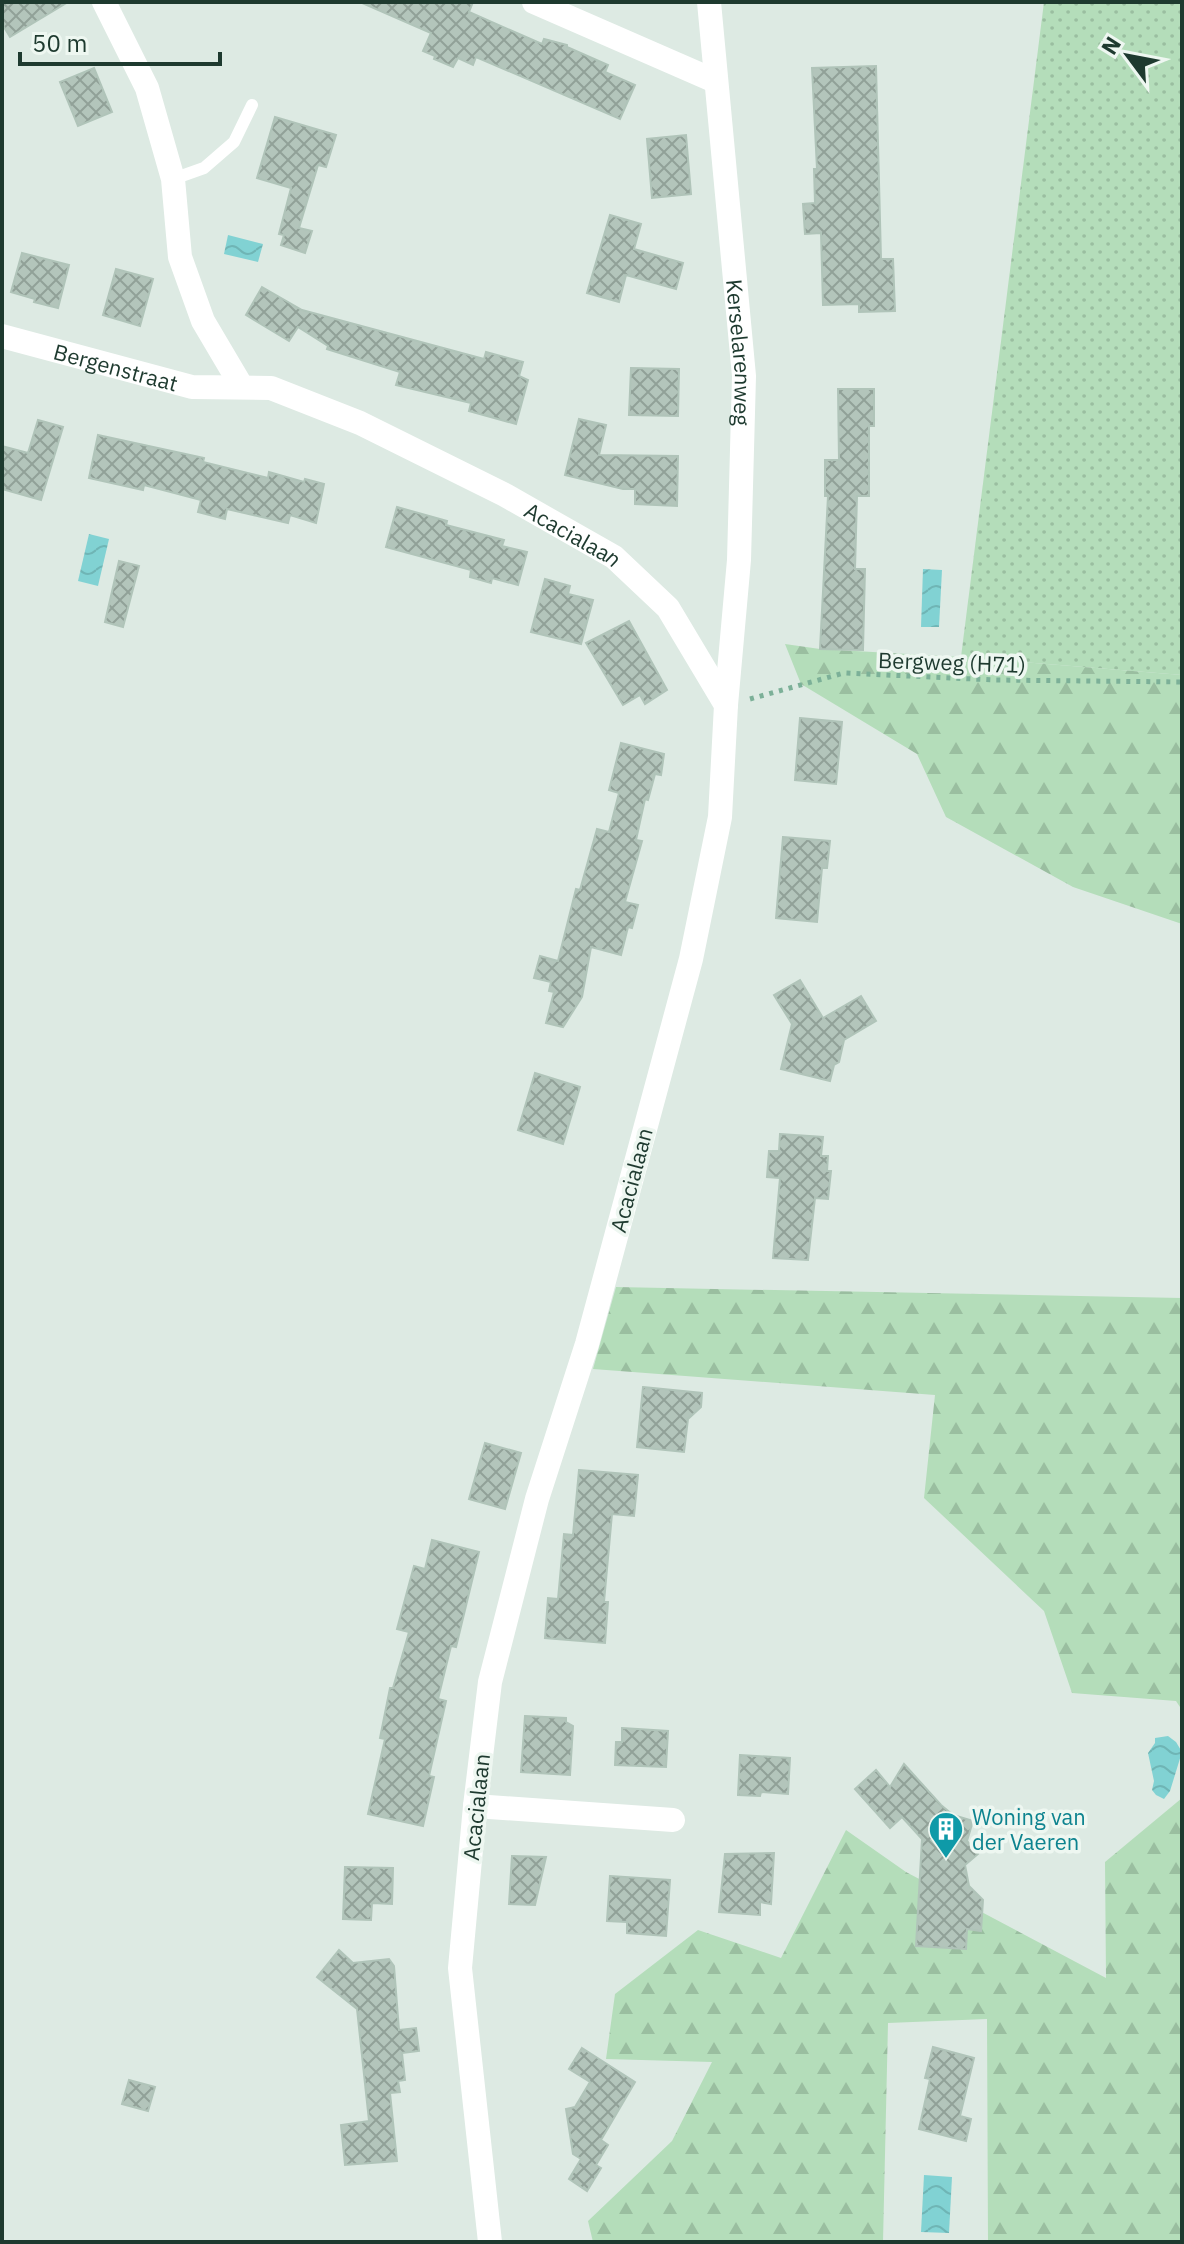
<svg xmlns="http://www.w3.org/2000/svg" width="1184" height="2244" font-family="'IBM Plex Sans',sans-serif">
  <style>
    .grass { fill: url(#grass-dots) }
    .forest { fill: url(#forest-firs) }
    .water { fill: url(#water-waves) }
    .building { fill: url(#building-cross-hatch); stroke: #b0c4b9; stroke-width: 2 }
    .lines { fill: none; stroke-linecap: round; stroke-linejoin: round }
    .path { stroke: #7cb098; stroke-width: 5; stroke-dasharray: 4 6; stroke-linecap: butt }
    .service { stroke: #fff; stroke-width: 12 }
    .minor { stroke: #fff; stroke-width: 24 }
    .labels { text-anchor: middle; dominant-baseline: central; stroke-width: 7; stroke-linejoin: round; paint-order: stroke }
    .street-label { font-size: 22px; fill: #1e3a2f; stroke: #eef7f1 }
    .culture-label { font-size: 22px; fill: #0d838f; stroke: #eef7f1; text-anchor: start }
  </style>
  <defs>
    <pattern id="grass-dots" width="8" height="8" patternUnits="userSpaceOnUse" patternTransform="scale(2)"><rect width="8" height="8" fill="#b4ddba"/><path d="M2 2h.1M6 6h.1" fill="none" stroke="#9abea0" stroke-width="1.8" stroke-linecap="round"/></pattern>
    <pattern id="forest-firs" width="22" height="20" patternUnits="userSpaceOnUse" patternTransform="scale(2)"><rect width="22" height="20" fill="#b4ddba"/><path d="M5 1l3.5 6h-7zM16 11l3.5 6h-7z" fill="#9abea0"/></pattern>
    <pattern id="water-waves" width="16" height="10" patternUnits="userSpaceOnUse" patternTransform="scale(2)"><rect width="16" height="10" fill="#81d2d3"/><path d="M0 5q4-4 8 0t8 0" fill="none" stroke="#6fb5b5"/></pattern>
    <pattern id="building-cross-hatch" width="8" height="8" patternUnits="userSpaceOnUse" patternTransform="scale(2)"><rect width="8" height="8" fill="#b3c5bb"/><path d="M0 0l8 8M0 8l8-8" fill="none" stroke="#91a198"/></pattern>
  </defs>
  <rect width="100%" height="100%" fill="#ddeae3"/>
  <path class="grass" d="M1044,2H1182V675L961,657Z"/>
  <g class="forest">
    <path d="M785,644L820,649L961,657L1182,675V924L1073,887L946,817L917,754L801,684Z"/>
    <path d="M616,1287L1182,1298V1710L1176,1701L1072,1693L1044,1611L924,1498L935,1395L593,1369Z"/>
    <path d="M1182,1798V2242H988L987,2019L888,2023L883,2242H593L588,2221L672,2141L712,2062L606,2059L615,1994L698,1930L781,1958L846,1830L906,1872L1106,1978L1105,1862Z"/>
  </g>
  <g class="water">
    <path d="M228,235L263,244L258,262L224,254Z"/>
    <path d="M89,534L109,539L98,586L78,581Z"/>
    <path d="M923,569L942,570L939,627H921Z"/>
    <path d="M1168,1736L1176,1742L1182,1752L1170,1791L1164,1799L1156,1795L1152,1790L1154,1781L1148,1753L1155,1743V1738Z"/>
    <path d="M924,2175L952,2177L949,2233L921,2232Z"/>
  </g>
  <g class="building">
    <path d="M2,2H68L10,37L2,24Z"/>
    <path d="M360,2H473L469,12L542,44L544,39L567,45V47L608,65L605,72L635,85L620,119L476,57L473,65L458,58L453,67L434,59L435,56L423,51L431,33Z"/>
    <path d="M876,66L881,259H893L895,311L859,312V304L823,305L821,233L805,234L803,204L815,203L814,169H817L812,68Z"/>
    <path d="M94,68L112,112L78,126L60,82Z"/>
    <path d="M275,117L336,135L326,167L318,165L299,228L312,231L305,253L281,245L284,235L279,234L291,188L257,178Z"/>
    <path d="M686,135L691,194L652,198L647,139Z"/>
    <path d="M610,215L641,224L634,249L683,263L676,289L626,275L619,302L587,293Z"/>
    <path d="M22,253L69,265L58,308L34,302L35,299L11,292Z"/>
    <path d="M116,269L153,279L140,326L103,315Z"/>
    <path d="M262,287L302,310L484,359L486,352L523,362L519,376L528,380L516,424L469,411L471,403L396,385L400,372L327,349L328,346L298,327L289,341L246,315Z"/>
    <path d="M631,368L679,369L678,416L629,415Z"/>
    <path d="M838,389H874V426H869V496H857L855,569H865L863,650L820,649L828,496H825V460H839Z"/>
    <path d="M579,419L606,425L599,455L678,456L677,506L635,504V489H623L565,475Z"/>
    <path d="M38,420L63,427L41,500L2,489V446L28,453Z"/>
    <path d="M98,435L204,458L203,462L268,478L269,472L304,482L305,479L324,484L316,523L290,515L288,523L227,509L225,519L198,512L201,500L144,485L143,490L89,478Z"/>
    <path d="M397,507L447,521L446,525L504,540L502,546L527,552L518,585L492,578L491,583L470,577L471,570L386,547Z"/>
    <path d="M119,561L139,566L123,627L105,622Z"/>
    <path d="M545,579L570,586L568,594L593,600L581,644L531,632Z"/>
    <path d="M629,621L667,690L645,704L640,695L623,705L586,643Z"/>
    <path d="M800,718L842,722L836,784L795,780Z"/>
    <path d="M621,743L664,754L661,775L655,774L648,800L645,799L636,840L642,841L625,902L638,905L632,928L628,927L621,955L591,947L582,997L563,1027L546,1023L554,992L549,991L551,982L534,978L540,956L558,961L576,889L580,890L597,829L609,832L619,793L609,790Z"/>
    <path d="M783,837L830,841L827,868H822L817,922L776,918Z"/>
    <path d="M800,980L823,1018L861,996L876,1021L844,1040L839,1062L834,1065L830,1081L781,1069L792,1024L774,995Z"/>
    <path d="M535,1073L580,1087L563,1144L518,1130Z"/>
    <path d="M780,1134L823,1137L821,1156H828L827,1171H831L828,1199L815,1198L808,1260L773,1258L780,1178L767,1177L769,1151H779Z"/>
    <path d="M643,1387L702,1393L701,1407L688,1419L684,1452L637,1447Z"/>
    <path d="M485,1443L521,1453L505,1509L469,1499Z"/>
    <path d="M579,1470L638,1475L634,1516L612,1514L604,1602H608L605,1643L545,1638L548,1598L558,1599L564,1534L573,1535Z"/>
    <path d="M432,1540L479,1552L456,1647L451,1646L438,1699L446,1701L429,1776L434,1777L423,1826L368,1814L385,1739L380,1738L390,1688H393L409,1632L397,1629L414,1566L425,1569Z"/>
    <path d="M525,1716L566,1718V1722L573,1726L570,1775L521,1772Z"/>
    <path d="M622,1728L668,1731L666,1767L615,1765L616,1742H622Z"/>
    <path d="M740,1755L790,1758L788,1794L761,1792L760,1796L738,1795Z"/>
    <path d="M904,1764L941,1805L953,1815L973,1821L967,1841L978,1854L965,1865L969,1886L983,1900L981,1931L967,1929L966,1949L916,1946L922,1839L902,1817L890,1828L855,1789L876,1770L890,1787Z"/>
    <path d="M774,1853L771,1904L760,1902V1915L719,1912L725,1854Z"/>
    <path d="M512,1856L546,1857L535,1905L509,1904Z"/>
    <path d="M345,1867L393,1868L392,1904L372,1903L371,1920L343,1919Z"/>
    <path d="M610,1876L670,1880L666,1936L627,1933V1922L607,1921Z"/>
    <path d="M339,1950L353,1963L389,1959L394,1966L399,2030L416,2028L419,2051L402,2053L405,2080L398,2081L400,2092L390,2093L397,2161L345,2165L341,2125L369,2121L357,2009L317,1977Z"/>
    <path d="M933,2047L974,2058L960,2116L971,2119L966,2141L919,2129L930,2079L925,2078Z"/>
    <path d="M582,2048L635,2082L601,2140L608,2145L596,2165L601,2168L587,2191L569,2179L581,2159L573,2154L566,2109L575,2107L590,2082L569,2069Z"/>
    <path d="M129,2080L155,2087L148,2111L122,2104Z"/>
  </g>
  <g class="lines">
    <path class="path" d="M750,699L844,673L995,680L1182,682"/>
    <path class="service" d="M173,179L204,168L234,142L252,105"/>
    <g class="minor">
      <path d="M104,2L147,88L173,179L180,257L203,321L242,387"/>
      <path d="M534,2L715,81"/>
      <path id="s1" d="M709,2L744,376L739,560L726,705"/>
      <path id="s2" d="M2,336L192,387L271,388L360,423L505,495L614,557L668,608L726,705L720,817L691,959L587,1344L537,1499L490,1682L475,1806L460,1968L490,2242"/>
      <path d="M475,1806L673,1820"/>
    </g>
  </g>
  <defs>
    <g id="building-pin" transform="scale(1.8)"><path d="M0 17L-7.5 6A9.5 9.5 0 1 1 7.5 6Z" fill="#0f9aa8" stroke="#eef7f1"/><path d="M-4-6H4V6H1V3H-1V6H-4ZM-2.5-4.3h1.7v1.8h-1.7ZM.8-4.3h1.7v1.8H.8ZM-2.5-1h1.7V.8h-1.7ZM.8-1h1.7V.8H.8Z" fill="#fff"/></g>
  </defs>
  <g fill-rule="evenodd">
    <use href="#building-pin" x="946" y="1829"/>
  </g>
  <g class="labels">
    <g class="street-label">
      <text stroke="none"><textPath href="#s1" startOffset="352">Kerselarenweg</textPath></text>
      <text stroke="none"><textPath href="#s2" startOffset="118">Bergenstraat</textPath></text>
      <text stroke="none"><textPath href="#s2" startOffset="612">Acacialaan</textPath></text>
      <text transform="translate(952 662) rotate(2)">Bergweg (H71)</text>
      <text transform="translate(631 1180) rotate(-75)">Acacialaan</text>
      <text transform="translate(476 1807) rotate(-84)">Acacialaan</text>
    </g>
    <g class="culture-label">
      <text x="972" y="1816">Woning van<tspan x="972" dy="25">der Vaeren</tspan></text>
    </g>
  </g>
  <rect width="1184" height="2244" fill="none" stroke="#1e3a2f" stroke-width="8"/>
  <g transform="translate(1128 56) rotate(302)" stroke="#eef7f1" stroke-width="6" paint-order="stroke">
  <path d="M0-6L14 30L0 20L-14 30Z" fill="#1e3a2f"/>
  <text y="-12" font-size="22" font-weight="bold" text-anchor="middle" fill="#1e3a2f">N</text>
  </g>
  <path d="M20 52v12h200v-12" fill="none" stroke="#1e3a2f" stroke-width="4"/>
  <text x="32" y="52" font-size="24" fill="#1e3a2f" stroke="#eef7f1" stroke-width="6" paint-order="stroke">50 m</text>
</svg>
